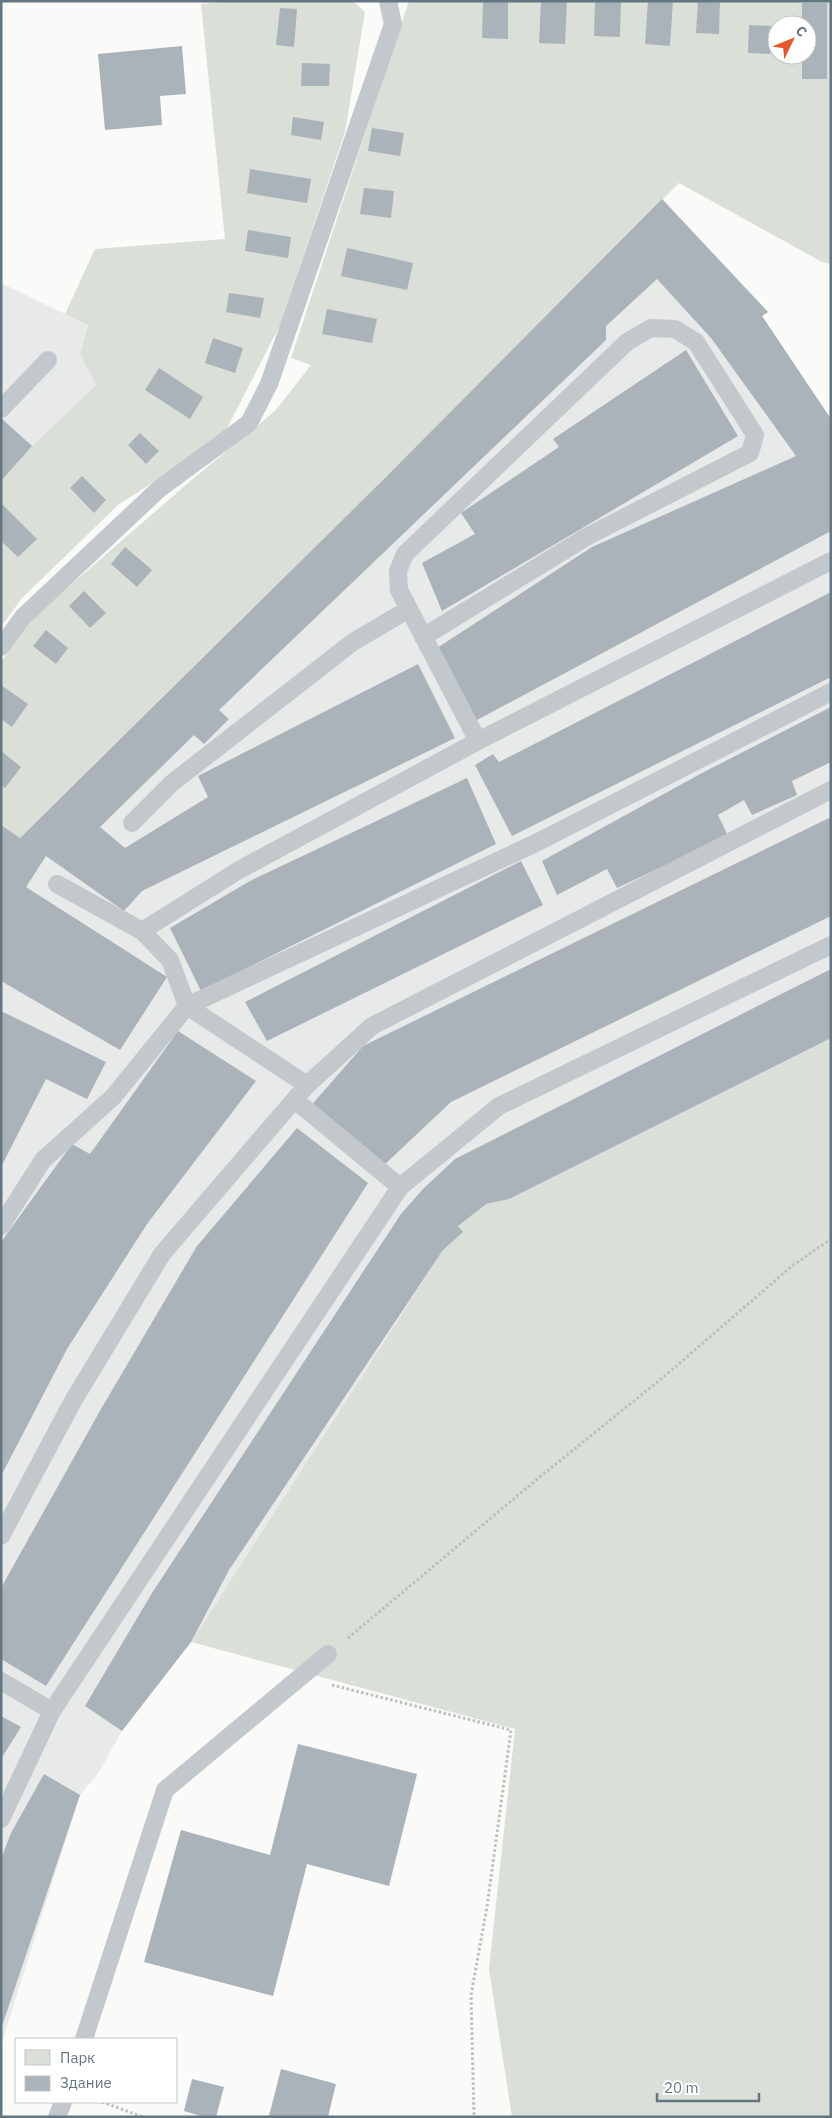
<svg xmlns="http://www.w3.org/2000/svg" width="832" height="2118" font-family="'IBM Plex Sans',sans-serif">
  <style>
    .built { fill: #e8e9e9 }
    .green { fill: #dadfd7; fill-rule: evenodd }
    .building { fill: #aab3b9 }
    .lines { fill: none; stroke-linecap: round; stroke-linejoin: round }
    .path { stroke: #bbbfc2; stroke-width: 3; stroke-dasharray: 2.5 2.5; stroke-linecap: butt }
    .lane { stroke: #c3c8cc; stroke-width: 18 }
  </style>
  <rect width="100%" height="100%" fill="#fafaf8"/>
  <g class="built">
    <path d="M662,199L768,312L762,316L831,419V1038L459,1226L463,1232L443,1250L191,1642L122,1731L99,1772L80,1795L1,2045V825L20,838L385,478Z"/>
    <path d="M1,283L88,325L80,355L96,385L32,446L1,481Z"/>
  </g>
  <g class="green">
    <path d="M230,1H353L365,12L345,132L280,325L222,438L118,505L22,598L1,627V481L32,446L96,385L80,355L88,325L65,314L95,249L225,239L201,4Z"/>
    <path d="M409,1H831V264L822,262L679,183L385,478L20,838L1,825V662L36,615L188,483L275,411L311,365L291,358ZM777,25H807V55H777Z"/>
    <path d="M831,1038V2117H512L489,1969L515,1729L191,1642L443,1250L463,1232L458,1226L486,1204L509,1199Z"/>
  </g>
  <g class="building">
    <path d="M483,1H508V39L482,38Z"/>
    <path d="M541,1H567L565,44L539,43Z"/>
    <path d="M595,1H621L620,37L594,36Z"/>
    <path d="M648,1H673L670,46L645,44Z"/>
    <path d="M698,1H720L719,34L696,33Z"/>
    <path d="M802,3H827V79H802V55H807V25H802Z"/>
    <path d="M280,8L297,9L294,47L276,45Z"/>
    <path d="M749,25L771,26L770,54L748,53Z"/>
    <path d="M182,46L186,94L160,96L162,125L105,130L98,54Z"/>
    <path d="M302,63L330,64L329,86H301Z"/>
    <path d="M293,117L324,122L321,140L291,135Z"/>
    <path d="M372,128L404,133L400,156L368,151Z"/>
    <path d="M250,169L311,179L307,203L247,193Z"/>
    <path d="M364,188L394,191L391,218L360,214Z"/>
    <path d="M662,199L768,312L762,316L831,419V531L475,721L437,648L592,547L796,456L711,338L657,279L606,326V340L219,710L229,719L204,744L194,735L100,827L125,848L208,797L198,776L418,664L455,738L142,891L124,911L46,856L26,887L167,977L120,1050L1,981V825L20,838L385,478Z"/>
    <path d="M248,230L291,237L288,258L245,251Z"/>
    <path d="M347,248L413,263L407,290L341,276Z"/>
    <path d="M229,293L264,298L260,318L226,312Z"/>
    <path d="M327,309L377,319L372,343L322,334Z"/>
    <path d="M213,338L243,348L235,373L205,363Z"/>
    <path d="M686,350L738,436L442,611L422,563L475,534L461,513L559,447L553,439Z"/>
    <path d="M159,368L203,397L190,419L145,390Z"/>
    <path d="M1,418L32,446L1,481Z"/>
    <path d="M140,433L159,451L146,464L128,445Z"/>
    <path d="M82,476L106,500L94,513L70,488Z"/>
    <path d="M1,503L37,539L18,557L1,541Z"/>
    <path d="M125,547L152,570L137,587L111,564Z"/>
    <path d="M84,591L106,613L90,628L69,606Z"/>
    <path d="M831,592V677L512,836L475,765L493,754L499,762Z"/>
    <path d="M46,630L68,648L56,664L33,646Z"/>
    <path d="M1,685L28,704L12,727L1,719Z"/>
    <path d="M831,707V762L792,781L797,795L752,815L744,800L718,815L728,836L617,888L607,869L557,895L542,861L702,773Z"/>
    <path d="M1,751L21,767L5,788L1,785Z"/>
    <path d="M467,778L496,844L201,991L170,928L250,881Z"/>
    <path d="M831,817V916L451,1102L382,1167L309,1108L363,1046Z"/>
    <path d="M521,861L543,905L267,1041L245,1002Z"/>
    <path d="M831,969V1038L509,1199L486,1204L458,1226L463,1232L443,1250L229,1570L191,1642L122,1731L85,1706L152,1593L401,1214L423,1189L455,1159Z"/>
    <path d="M1,1011L106,1062L87,1099L46,1079L1,1167Z"/>
    <path d="M178,1031L256,1081L147,1224L67,1349L1,1476V1242L72,1144L90,1154Z"/>
    <path d="M297,1128L368,1183L46,1686L1,1659V1588L101,1409L197,1246Z"/>
    <path d="M1,1716L21,1727L1,1759Z"/>
    <path d="M298,1744L417,1774L389,1886L307,1864L273,1996L144,1962L181,1830L270,1855Z"/>
    <path d="M44,1774L80,1795L1,2029V1859L11,1833Z"/>
    <path d="M281,2069L336,2084L328,2117L269,2116Z"/>
    <path d="M192,2079L224,2087L216,2117H204L184,2111Z"/>
  </g>
  <g class="lines">
    <g class="path">
      <path d="M348,1638L541,1476L666,1375L792,1266L831,1239"/>
      <path d="M332,1685L511,1730L487,1907L471,1995L474,2117"/>
      <path d="M102,2102L143,2117"/>
    </g>
    <g class="lane">
      <path d="M1,409L48,360"/>
      <path d="M423,637L588,536L750,453L755,435L696,342L675,329L651,328L627,342L405,554L398,571L399,590L478,741"/>
      <path d="M1,647L23,617L159,489L249,423L269,384L393,24L388,1"/>
      <path d="M132,823L172,783L353,642L409,609"/>
      <path d="M57,884L142,931L170,960L187,1006L307,1085"/>
      <path d="M142,931L239,870L478,741L831,561"/>
      <path d="M295,1100L400,1187"/>
      <path d="M1,1226L43,1160L113,1097L187,1006L538,842L831,692"/>
      <path d="M1,1536L73,1401L162,1254L307,1085L372,1026L831,790"/>
      <path d="M1,1681L52,1711"/>
      <path d="M1,1819L52,1711L400,1187L499,1106L831,945"/>
      <path d="M84,2039L165,1790L328,1654"/>
      <path d="M57,2117L63,2102"/>
    </g>
  </g>
  <rect width="832" height="2118" fill="none" stroke="#657683" stroke-width="5"/>
  <rect x="15" y="2038" width="162" height="65" fill="#ffffff" stroke="#c1c8cd"/>
  <rect x="25" y="2050" width="25" height="15" fill="#dadfd7" stroke="#c1c8cd"/>
  <text x="60" y="2063" font-size="15" fill="#657683">Парк</text>
  <rect x="25" y="2076" width="25" height="15" fill="#aab3b9" stroke="#c1c8cd"/>
  <text x="60" y="2088" font-size="15" fill="#657683">Здание</text>
  <g transform="translate(792 40) rotate(47)"><circle r="24" fill="#ffffff" stroke="#c1c8cd"/>
  <path d="M0-4L9 19L0 12L-9 19Z" fill="#e4572e"/>
  <text y="-8" font-size="14" font-weight="bold" text-anchor="middle" fill="#657683">С</text>
  </g>
  <path d="M657 2093v8h102v-8" fill="none" stroke="#657683" stroke-width="2.5"/>
  <text x="664" y="2093" font-size="15" fill="#657683" stroke="#ffffff" stroke-width="4" paint-order="stroke">20 m</text>
</svg>
